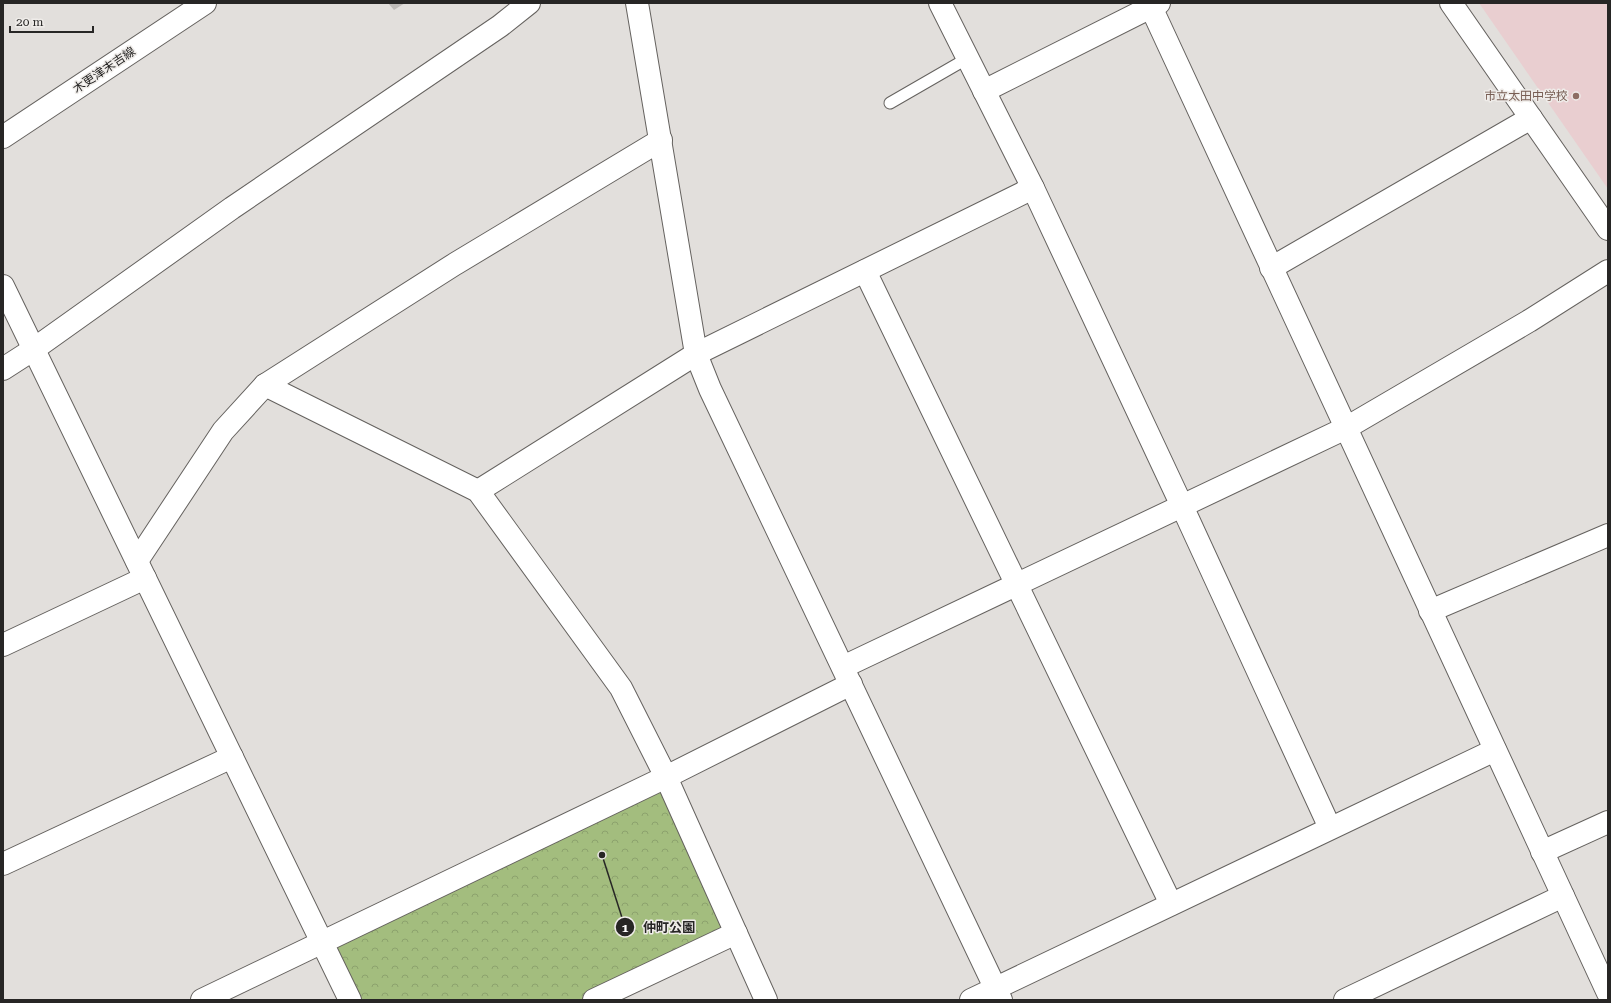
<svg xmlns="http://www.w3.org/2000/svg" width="1611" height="1003" font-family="'Roboto Serif','Noto Sans JP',serif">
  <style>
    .education { fill: #e9ced0 }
    .park { fill: url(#park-crowns) }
    .building { fill: #bebbb8 }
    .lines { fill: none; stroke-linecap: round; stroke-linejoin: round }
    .service-casing { stroke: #65625f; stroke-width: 13 }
    .minor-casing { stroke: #65625f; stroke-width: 24 }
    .tertiary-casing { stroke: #65625f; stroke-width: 24 }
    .primary-casing { stroke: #65625f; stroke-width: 24 }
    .service { stroke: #fff; stroke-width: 11 }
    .minor { stroke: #fff; stroke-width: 22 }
    .tertiary { stroke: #fff; stroke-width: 22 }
    .primary { stroke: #fff; stroke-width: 22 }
    .education-dot { fill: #8d6e63; stroke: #efece9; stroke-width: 1.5 }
    .labels { text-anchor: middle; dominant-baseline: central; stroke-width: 3; stroke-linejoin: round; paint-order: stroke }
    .street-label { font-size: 12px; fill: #272625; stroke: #efece9 }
    .education-label { font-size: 12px; fill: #785e54; stroke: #efece9; text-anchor: end }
    .leader { fill: none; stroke: #272625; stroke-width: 1.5 }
    .callout-dot { fill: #272625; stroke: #efece9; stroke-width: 1.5 }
    .mark-label { font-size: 12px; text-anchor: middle; font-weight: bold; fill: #fff }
    .callout-label { font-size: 13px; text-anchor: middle; font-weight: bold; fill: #272625; stroke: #efece9; stroke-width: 3; stroke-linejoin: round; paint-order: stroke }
  </style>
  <defs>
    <pattern id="park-crowns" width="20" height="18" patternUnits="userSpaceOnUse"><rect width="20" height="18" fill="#a3bd7e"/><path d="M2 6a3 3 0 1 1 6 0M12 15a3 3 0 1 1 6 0" fill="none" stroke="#8ca26d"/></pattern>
  </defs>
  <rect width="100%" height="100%" fill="#e2dfdc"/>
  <path class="education" d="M1479,3H1608V189Z"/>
  <path class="park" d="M666,777L736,933L594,1000H350L322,942Z"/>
  <path class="building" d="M388,3H405L394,10Z"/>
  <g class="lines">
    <g class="service-casing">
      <path id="service" d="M890,103L968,58"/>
    </g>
    <g class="minor-casing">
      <g id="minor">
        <path d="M940,3L1033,188L1182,506L1330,828"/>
        <path d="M1451,3L1608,229"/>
        <path d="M1151,7L1608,993"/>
        <path d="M984,91L1159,3"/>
        <path d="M1271,268L1531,118"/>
        <path d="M865,271L1171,904"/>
        <path d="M3,286L350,1000"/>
        <path d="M3,369L34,349L232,208L500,26L529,3"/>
        <path d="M265,385L478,491L621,688L666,777L766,1000"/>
        <path d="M478,491L696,354L1033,188"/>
        <path d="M137,561L223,431L265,385L455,264L661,140"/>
        <path d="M1430,611L1608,535"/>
        <path d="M3,645L145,578"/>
        <path d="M843,667L1346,428L1529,321L1608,271"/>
        <path d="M1542,852L1608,822"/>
        <path d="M3,864L232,757"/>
        <path d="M202,1000L666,777L851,684"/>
        <path d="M594,1000L736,933"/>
        <path d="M971,1000L1495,750"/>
        <path d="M1345,1000L1563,896"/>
      </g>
    </g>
    <g class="tertiary-casing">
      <path id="tertiary" d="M637,3L696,354L710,389L1001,1000"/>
    </g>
    <g class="primary-casing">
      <path id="primary" d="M3,137L205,3"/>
    </g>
    <use href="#service" class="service"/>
    <use href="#minor" class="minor"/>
    <use href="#tertiary" class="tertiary"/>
    <use href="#primary" class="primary"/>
  </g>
  <circle class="education-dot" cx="1576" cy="96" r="4"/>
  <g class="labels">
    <g class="street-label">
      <text transform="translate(104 70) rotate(-34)">木更津末吉線</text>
    </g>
    <g class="education-label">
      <text x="1568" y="96">市立太田中学校</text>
    </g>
  </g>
  <path class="leader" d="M602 855L625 927"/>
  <g class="callout-dot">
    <circle cx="602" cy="855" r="4"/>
    <circle cx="625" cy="927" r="10"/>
  </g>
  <g class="mark-label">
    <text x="625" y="932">1</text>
  </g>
  <g class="callout-label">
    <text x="669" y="932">仲町公園</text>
  </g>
  <rect width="1611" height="1003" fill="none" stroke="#272625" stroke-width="8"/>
  <path d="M10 26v6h83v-6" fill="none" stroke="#272625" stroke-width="2"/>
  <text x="16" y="26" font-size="12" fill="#272625" stroke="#efece9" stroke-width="3" paint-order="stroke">20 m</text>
</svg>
